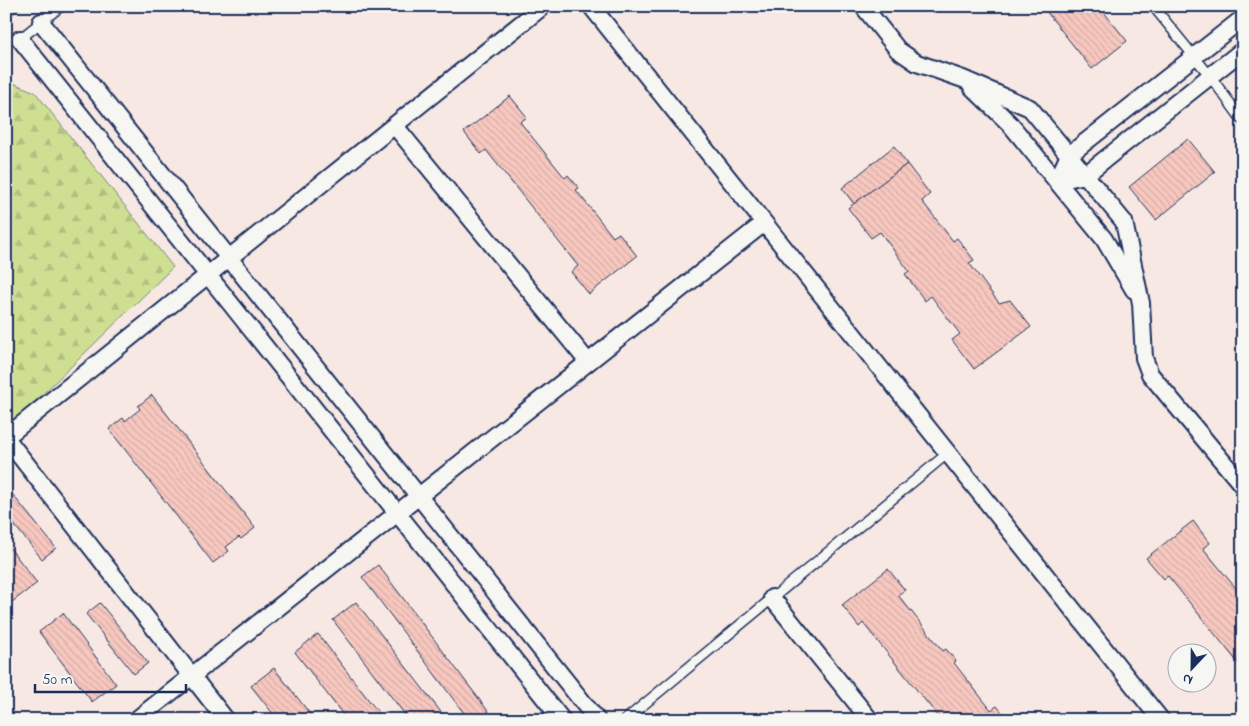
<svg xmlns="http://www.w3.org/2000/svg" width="1249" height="726" font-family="'Indie Flower',sans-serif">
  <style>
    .forest { fill: url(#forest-firs); stroke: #758778 }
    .building { fill: url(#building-back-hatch); stroke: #1b2f5e }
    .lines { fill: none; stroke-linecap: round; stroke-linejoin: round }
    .lane-casing { stroke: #1b2f5e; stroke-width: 12 }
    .street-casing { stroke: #1b2f5e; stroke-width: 20 }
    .lane { stroke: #f6f6f2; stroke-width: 9 }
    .street { stroke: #f6f6f2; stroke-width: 16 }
  </style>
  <defs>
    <pattern id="forest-firs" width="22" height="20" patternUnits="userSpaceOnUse" patternTransform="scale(1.25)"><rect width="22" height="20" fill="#cfdf92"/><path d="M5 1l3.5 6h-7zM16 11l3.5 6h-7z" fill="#b1c080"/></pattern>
    <pattern id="building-back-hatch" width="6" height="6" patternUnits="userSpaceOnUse" patternTransform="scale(1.25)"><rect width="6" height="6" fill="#f8c8bf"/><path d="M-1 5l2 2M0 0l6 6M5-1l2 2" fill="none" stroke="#d4aca7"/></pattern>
  </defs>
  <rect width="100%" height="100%" fill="#f7e8e3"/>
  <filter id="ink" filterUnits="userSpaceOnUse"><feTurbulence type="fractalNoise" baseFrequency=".02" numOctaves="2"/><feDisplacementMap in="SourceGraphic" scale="10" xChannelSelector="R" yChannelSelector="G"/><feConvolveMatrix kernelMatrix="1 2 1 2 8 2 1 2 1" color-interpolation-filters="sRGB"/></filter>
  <g filter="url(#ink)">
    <g class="forest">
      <path d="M6,6H23L6,20Z"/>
      <path d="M8,81L35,92L173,267L6,430V82Z"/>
    </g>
    <g class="building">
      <path d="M1042,6H1099L1127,41L1092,69Z"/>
      <path d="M510,96L527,117L520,122L565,178L568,175L579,188L576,190L613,237L619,233L637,256L589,294L571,272L578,266L486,150L481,154L464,132Z"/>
      <path d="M1188,139L1215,172L1156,220L1129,187Z"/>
      <path d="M894,146L907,164L854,204L842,188Z"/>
      <path d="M907,164L930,194L922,201L953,241L957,238L974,260L969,263L999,303L1010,300L1031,327L974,369L952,340L960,334L931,296L925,301L905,274L909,271L880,232L871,238L848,208Z"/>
      <path d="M152,395L255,528L241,539L239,537L226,547L229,551L213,563L109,429L123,418L125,421L140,409L138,406Z"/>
      <path d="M8,489L56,548L42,559L6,515V490Z"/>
      <path d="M1193,521L1210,543L1203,548L1243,597V669L1168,576L1164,579L1146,558Z"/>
      <path d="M6,543L37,583L12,602L6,594Z"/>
      <path d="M378,565L491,715L485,720H469L362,577Z"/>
      <path d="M888,569L905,590L898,595L943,651L946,649L956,661L954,663L991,710L997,706L1008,720H941L863,623L859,627L842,605Z"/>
      <path d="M356,602L447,720H409L333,620Z"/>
      <path d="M100,603L148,663L134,674L86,614Z"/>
      <path d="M63,613L116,684L92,702L39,632Z"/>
      <path d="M318,634L384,720H347L295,652Z"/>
      <path d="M274,668L315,720H278L251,686Z"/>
    </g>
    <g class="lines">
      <g class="lane-casing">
        <g id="lane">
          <path d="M1153,6L1210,76L1243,121"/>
          <path d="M20,39L61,6"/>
          <path d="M625,720L948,453"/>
        </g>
      </g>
      <g class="street-casing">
        <g id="street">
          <path d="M591,6L1161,720"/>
          <path d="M863,6L898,50L917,63L963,79L1030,108L1124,222L1141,303L1144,358L1150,374L1243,486"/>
          <path d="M41,22L597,720"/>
          <path d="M20,39L562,720"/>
          <path d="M972,87L1010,124L1104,239L1134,290"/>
          <path d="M395,126L588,362"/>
          <path d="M1057,181L1069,155L1243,18"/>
          <path d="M1057,181L1085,175L1243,50"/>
          <path d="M6,437L543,6"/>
          <path d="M6,438L226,720"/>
          <path d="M772,598L870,720"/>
          <path d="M136,720L764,223"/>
        </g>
      </g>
      <use href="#lane" class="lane"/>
      <use href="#street" class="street"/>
    </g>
  </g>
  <rect width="1249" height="726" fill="none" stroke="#f6f6f2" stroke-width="25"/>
  <rect x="12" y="12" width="1224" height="701" fill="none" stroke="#1b2f5e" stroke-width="2" filter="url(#ink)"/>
  <g transform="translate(1192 668) rotate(202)"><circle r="24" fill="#f6f6f2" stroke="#9ea6b7"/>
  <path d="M0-4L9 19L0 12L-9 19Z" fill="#1b2f5e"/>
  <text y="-8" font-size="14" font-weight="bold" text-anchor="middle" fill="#1b2f5e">N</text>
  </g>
  <path d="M35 684v8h151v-8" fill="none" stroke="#1b2f5e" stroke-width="2.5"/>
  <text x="42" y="684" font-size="15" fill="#1b2f5e" stroke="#f6f6f2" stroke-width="4" paint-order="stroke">50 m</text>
</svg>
